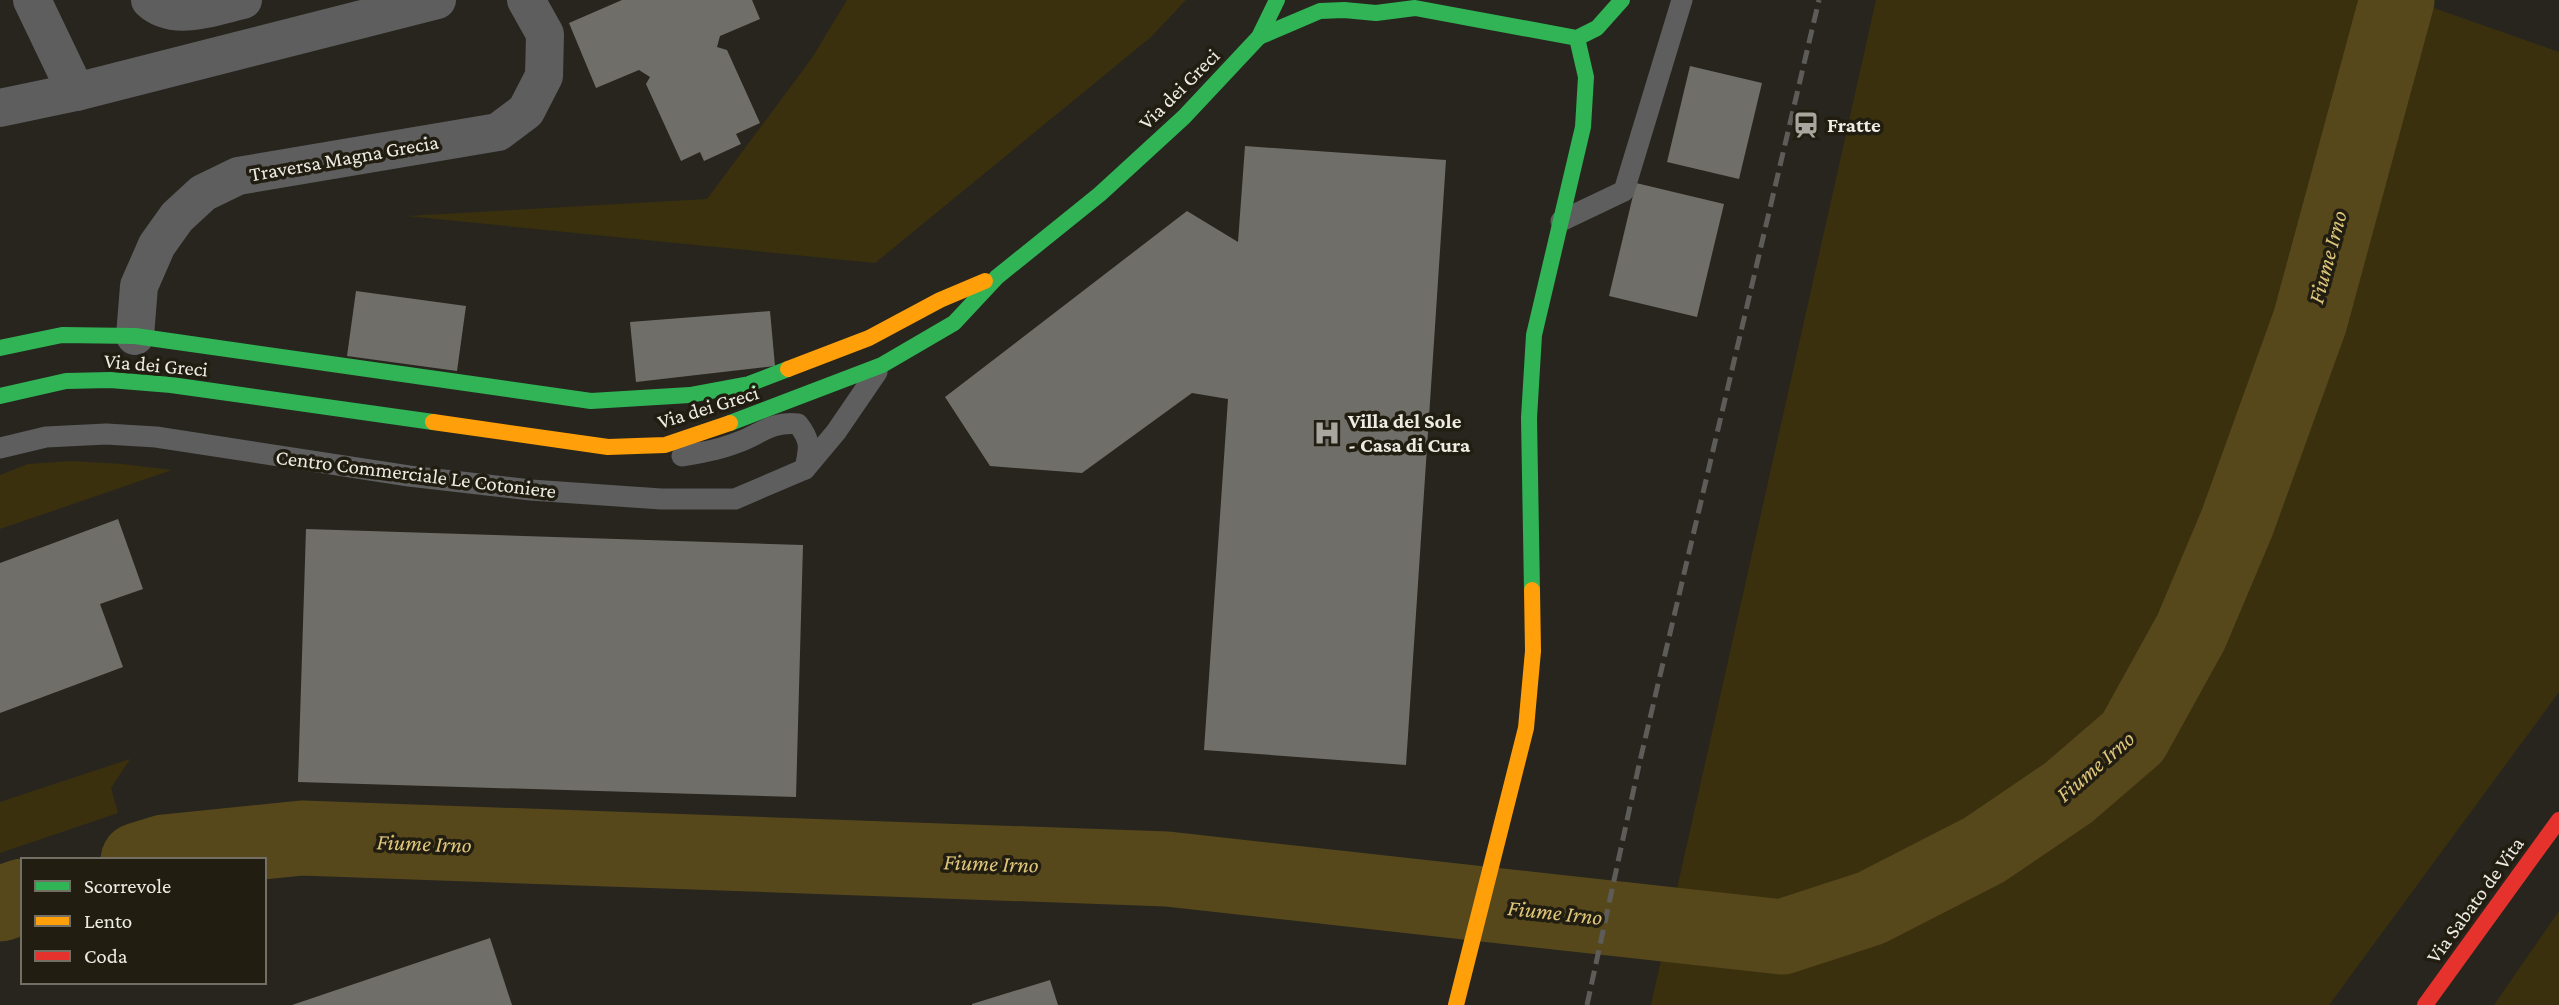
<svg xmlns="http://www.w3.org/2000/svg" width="2559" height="1005" font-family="'Crimson Pro',serif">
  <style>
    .green { fill: #3b300e }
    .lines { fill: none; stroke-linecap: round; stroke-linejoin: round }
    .river { stroke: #57481c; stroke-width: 75 }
    .building { fill: #706e68 }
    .lane { stroke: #5e5e5f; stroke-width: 21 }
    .street { stroke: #5e5e5f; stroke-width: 38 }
    .fast { stroke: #30b455; stroke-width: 16 }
    .slow { stroke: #ff9f0a; stroke-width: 16 }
    .jam { stroke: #e5322d; stroke-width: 16 }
    .rail { stroke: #5d5c59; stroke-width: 5; stroke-dasharray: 14 7; stroke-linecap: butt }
    .labels { text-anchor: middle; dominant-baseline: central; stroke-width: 7; stroke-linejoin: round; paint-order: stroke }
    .street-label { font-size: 21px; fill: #edebe3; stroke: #211d11 }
    .poi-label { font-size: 21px; font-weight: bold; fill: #edebe3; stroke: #211d11; text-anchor: start }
    .water-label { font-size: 23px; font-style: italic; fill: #dfc67b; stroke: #211d11 }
  </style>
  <rect width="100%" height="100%" fill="#27251e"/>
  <g class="green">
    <path d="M847,0H1186L1151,37L875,263L407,216L707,199L812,58Z"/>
    <path d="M1876,0H2411L2559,52V692L2329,1005H1651Z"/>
    <path d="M71,461L122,464L172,470L0,529V475L28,464Z"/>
    <path d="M130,759L111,788L118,813L0,853V802Z"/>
    <path d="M2559,911V1005H2494Z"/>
  </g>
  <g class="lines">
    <g class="river">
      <path d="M138,860L164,852L302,838L1167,869L1782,937L1871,908L1984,850L2068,793L2133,737L2191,632L2237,523L2310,321L2397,0"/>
      <path d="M0,904L23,896"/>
    </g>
  </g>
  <g class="building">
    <path d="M622,0H752L760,19L720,36L717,47L727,50L760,123L736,134L741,144L704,161L700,152L681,161L646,84L650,77L639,70L596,88L569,23Z"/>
    <path d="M1690,66L1762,83L1739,179L1667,162Z"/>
    <path d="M1245,146L1446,160L1406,765L1204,750L1228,399L1192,393L1082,473L990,466L945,397L1187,211L1238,242Z"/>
    <path d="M1636,183L1724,204L1697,317L1609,296Z"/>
    <path d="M356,291L466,306L457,371L347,356Z"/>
    <path d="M770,311L775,366L636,382L630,322Z"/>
    <path d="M118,519L143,589L100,604L123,667L0,713V563Z"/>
    <path d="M306,529L803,545L796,797L298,782Z"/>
    <path d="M490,938L512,1005H292Z"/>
    <path d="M1050,980L1058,1005H972V1004Z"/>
  </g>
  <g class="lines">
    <g class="lane">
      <path d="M1561,221L1624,191L1682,0"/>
      <path d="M0,448L46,437L106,434L156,437L409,476L531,490L661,499H735L805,469L836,432L877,372"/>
      <path d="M682,456C700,453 719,450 736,443C760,435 770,421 798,424C812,442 809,448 805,469"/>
    </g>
    <g class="street">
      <path d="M32,0L76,92"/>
      <path d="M150,0C174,23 216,6 243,0"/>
      <path d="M0,108L76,92L437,0"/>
      <path d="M135,336L139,286L157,245L177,217L203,193L238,176L498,132L526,111L544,76L545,34L526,0"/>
    </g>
    <g class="fast">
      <path d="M1259,37L1320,11L1344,10L1376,13L1415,8L1577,38L1597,28L1622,0"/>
      <path d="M0,348L62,335L135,336L591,401L690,395L749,384L788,369"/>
      <path d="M0,396L66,381L110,380L171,385L433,422"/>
      <path d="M730,423L882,365L954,323L997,277L1100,194L1184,117L1259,37L1277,0"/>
      <path d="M1532,590L1529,418L1534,335L1583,127L1586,77L1577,38"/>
    </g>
    <g class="slow">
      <path d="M788,369L869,338L940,300L985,281"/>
      <path d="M433,422L608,447L665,445L730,423"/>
      <path d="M1456,1005L1526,728L1533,651L1532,590"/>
    </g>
    <path class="jam" d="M2425,1005L2559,820"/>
    <path class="rail" d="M1587,1005L1639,765L1819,0"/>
  </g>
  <defs>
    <g id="station-bare" transform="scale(2.1)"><path d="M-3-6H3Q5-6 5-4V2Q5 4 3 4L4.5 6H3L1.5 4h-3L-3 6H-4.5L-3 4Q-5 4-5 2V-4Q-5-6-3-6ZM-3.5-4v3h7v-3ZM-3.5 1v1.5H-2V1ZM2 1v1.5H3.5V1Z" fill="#a8a69e" stroke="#211d11" stroke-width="2.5" paint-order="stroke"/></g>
    <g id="hospital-bare" transform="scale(2.1)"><path d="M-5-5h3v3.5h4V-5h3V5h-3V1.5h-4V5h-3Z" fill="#a8a69e" stroke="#211d11" stroke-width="2.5" paint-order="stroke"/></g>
  </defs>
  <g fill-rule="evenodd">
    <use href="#station-bare" x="1806" y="125"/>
    <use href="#hospital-bare" x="1327" y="433"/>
  </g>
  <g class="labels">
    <g class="street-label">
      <text transform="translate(1179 89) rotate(-45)">Via dei Greci</text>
      <text transform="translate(344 158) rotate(-10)">Traversa Magna Grecia</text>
      <text transform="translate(156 365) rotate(5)">Via dei Greci</text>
      <text transform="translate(708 407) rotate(-17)">Via dei Greci</text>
      <text transform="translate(416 474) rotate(7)">Centro Commerciale Le Cotoniere</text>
      <text transform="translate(2475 900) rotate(-54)">Via Sabato de Vita</text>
    </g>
    <g class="poi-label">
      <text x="1827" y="125">Fratte</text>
      <text x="1348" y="421">Villa del Sole<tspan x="1348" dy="24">- Casa di Cura</tspan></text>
    </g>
    <g class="water-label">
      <text transform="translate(2327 257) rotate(-75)">Fiume Irno</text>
      <text transform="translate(2095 766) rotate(-41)">Fiume Irno</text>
      <text transform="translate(424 843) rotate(2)">Fiume Irno</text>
      <text transform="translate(991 863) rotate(2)">Fiume Irno</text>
      <text transform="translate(1555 912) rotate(6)">Fiume Irno</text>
    </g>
  </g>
  <rect x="21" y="858" width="245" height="126" fill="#211d11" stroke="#736f65" stroke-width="2"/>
  <rect x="35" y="881" width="35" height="10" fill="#30b455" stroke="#736f65" stroke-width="2"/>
  <text x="84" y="893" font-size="21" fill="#edebe3">Scorrevole</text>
  <rect x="35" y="916" width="35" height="10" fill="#ff9f0a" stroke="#736f65" stroke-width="2"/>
  <text x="84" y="928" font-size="21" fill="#edebe3">Lento</text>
  <rect x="35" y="951" width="35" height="10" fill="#e5322d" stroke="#736f65" stroke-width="2"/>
  <text x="84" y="963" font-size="21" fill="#edebe3">Coda</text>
</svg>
